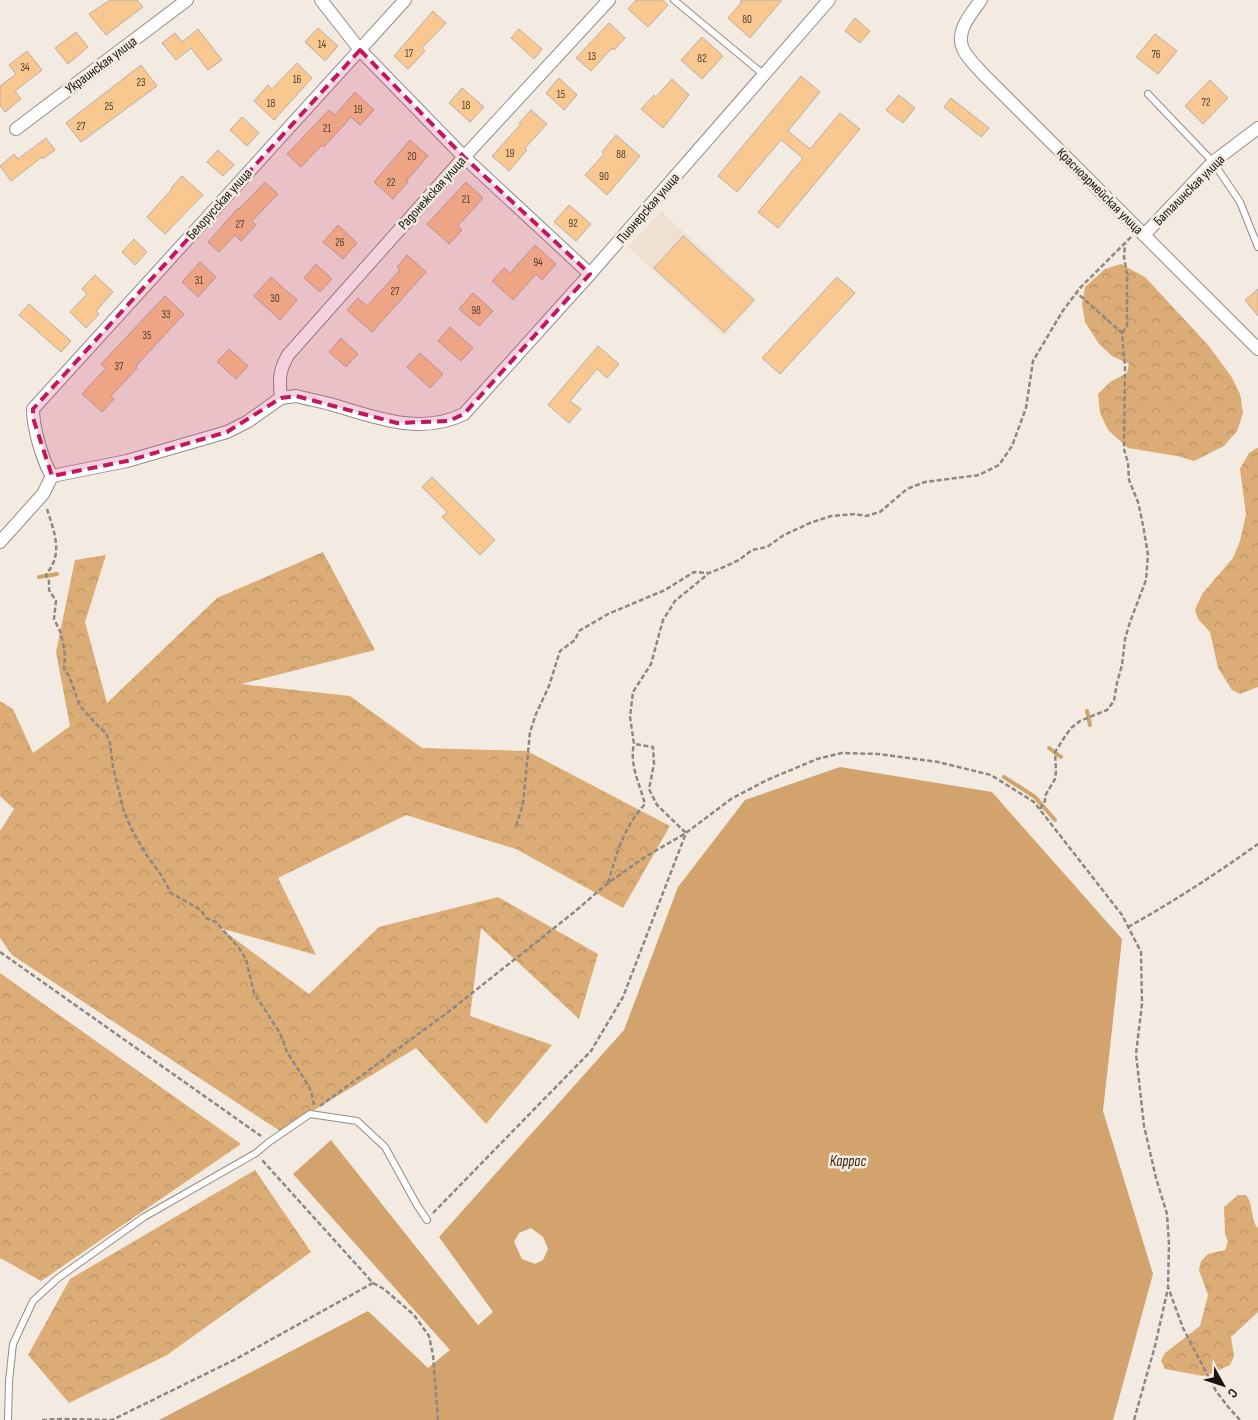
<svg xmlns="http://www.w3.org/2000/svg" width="1258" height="1420" font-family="'Sofia Sans Condensed',sans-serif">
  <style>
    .built { fill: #efe0d1 }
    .forest { fill: url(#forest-crowns) }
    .water { fill: #d2a36d; fill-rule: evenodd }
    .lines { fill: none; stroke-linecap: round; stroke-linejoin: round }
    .stream { stroke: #d2a36d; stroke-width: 4 }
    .building { fill: #f9c890; stroke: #b7aea5 }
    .lane-casing { stroke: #958d84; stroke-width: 8 }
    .street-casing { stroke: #958d84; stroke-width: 14 }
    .path { stroke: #8e8881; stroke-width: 2.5; stroke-dasharray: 5 2.5; stroke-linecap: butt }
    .lane { stroke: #fff; stroke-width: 6 }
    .street { stroke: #fff; stroke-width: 12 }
    .marked { fill: #c2185b; fill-opacity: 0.2; stroke: #c2185b; stroke-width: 4; stroke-dasharray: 10 6; stroke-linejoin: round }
    .labels { text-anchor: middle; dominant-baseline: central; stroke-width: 5; stroke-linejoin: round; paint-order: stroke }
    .number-label { font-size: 11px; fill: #514232 }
    .street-label { font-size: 14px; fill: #191612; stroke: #f3ebe1 }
    .water-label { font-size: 15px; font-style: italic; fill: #3b270f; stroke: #f3ebe1 }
  </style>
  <defs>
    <pattern id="forest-crowns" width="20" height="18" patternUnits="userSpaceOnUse" patternTransform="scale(1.25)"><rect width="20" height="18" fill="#dbac75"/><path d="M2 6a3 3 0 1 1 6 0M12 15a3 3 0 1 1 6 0" fill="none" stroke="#bb9364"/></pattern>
  </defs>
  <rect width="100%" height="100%" fill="#f3ebe1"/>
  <path class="built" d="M661,211L757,300L724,336L628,247Z"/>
  <g class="forest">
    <path d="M1121,264L1145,277L1208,345L1231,376L1240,394L1243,413L1237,431L1224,446L1194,461L1177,456L1128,448L1108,430L1100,413L1098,394L1110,382L1127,373L1129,364L1112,356L1099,344L1085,322L1082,304L1085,287L1105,269Z"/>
    <path d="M1257,448H1258V687L1240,694L1232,690L1218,668L1210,632L1198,619L1195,610L1202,594L1233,558L1240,541L1246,514L1240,469L1249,453Z"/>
    <path d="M323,552L375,650L241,684L350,696L422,748L527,751L670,826L623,908L516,849L406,815L278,878L316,955L220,928L309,994L379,927L498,897L598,954L579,1019L481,928L470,1016L552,1045L486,1124L416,1048L280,1131L12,955L0,938V831L14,809L0,796V701L13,709L33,753L70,726L56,652L75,560L106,555L85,622L107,703L217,598Z"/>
    <path d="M0,973L241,1144L41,1281L0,1258Z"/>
    <path d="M255,1170L311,1252L167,1355L69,1403L28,1355L70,1279Z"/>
    <path d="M1238,1195H1246C1254,1205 1250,1217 1257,1228L1258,1226V1312L1231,1337L1234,1356L1230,1365L1210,1374L1203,1376L1165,1369L1161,1361L1165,1353L1200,1326L1208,1295L1199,1270L1201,1261L1208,1254L1225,1250L1228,1242L1225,1234L1224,1207Z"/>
  </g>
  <path class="water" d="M840,767L992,792L1122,939L1103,1111L1153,1274L1113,1420H159L368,1311L428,1368L450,1350L293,1174L331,1140L478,1325L493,1312L439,1237L624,1030L678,887L745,800ZM531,1228L543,1237L548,1249L543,1260L535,1264L522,1259L514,1242L519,1233Z"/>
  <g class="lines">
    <g class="stream">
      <path d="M39,577L57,574"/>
      <path d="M1087,711L1090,725"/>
      <path d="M1049,748L1061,757"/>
      <path d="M1004,777L1035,797L1055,820"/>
    </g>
  </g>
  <g class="building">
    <path d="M110,0H137L143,7L106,35L89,14Z"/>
    <path d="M636,0H662L668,5L648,27L628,9Z"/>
    <path d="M741,0H782L750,38L728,18L741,3Z"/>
    <path d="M433,11L446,23L422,48L425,51L408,69L394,56Z"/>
    <path d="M855,18L870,31L860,43L845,31Z"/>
    <path d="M609,23L625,38L614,50L612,48L591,71L576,58Z"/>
    <path d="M318,28L338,46L325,61L305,42Z"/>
    <path d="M198,29L222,60L208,70L191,48L176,60L162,43L175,33L182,42Z"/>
    <path d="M519,29L542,49L534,59L511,38Z"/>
    <path d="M76,32L88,47L68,64L55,48Z"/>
    <path d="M1155,34L1177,51L1158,74L1136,57Z"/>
    <path d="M702,37L723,56L702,79L681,60Z"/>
    <path d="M27,51L42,70L15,91L21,99L5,112L0,105V86L16,74L9,65Z"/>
    <path d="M297,63L312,78L274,120L254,101L268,85L272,89Z"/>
    <path d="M141,65L157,86L81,142L66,123Z"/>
    <path d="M801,76L820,92L788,131L810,149L840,113L860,129L778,228L758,212L803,158L781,140L737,192L718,176Z"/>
    <path d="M559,78L577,95L564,110L546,93Z"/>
    <path d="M672,79L689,95L663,128L641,109L654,95L656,97Z"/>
    <path d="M1210,80L1228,98L1203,124L1185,106Z"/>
    <path d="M462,88L484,107L470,122L449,103Z"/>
    <path d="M355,92L374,110L360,125L351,117L324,147L322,145L301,167L287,154L329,110L335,115Z"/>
    <path d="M899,95L915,108L903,123L886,110Z"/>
    <path d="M951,98L989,128L981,137L944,107Z"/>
    <path d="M531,110L547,124L525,148L527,150L509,171L492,156L521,124L519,123Z"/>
    <path d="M242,117L259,133L247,146L230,130Z"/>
    <path d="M616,135L640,156L607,195L585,175L604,154L602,152Z"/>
    <path d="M46,138L55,150L43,159L42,157L11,181L0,166L14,154L18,159Z"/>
    <path d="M410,140L428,156L407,180L408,182L393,199L374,182Z"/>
    <path d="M218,150L234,165L223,176L207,162Z"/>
    <path d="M182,176L203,195L165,234L147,217L172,189L171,188Z"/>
    <path d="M265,182L278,194L252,221L256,225L241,241L235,235L219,252L208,242L238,208L239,209Z"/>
    <path d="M466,182L483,198L458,226L462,230L449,244L427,224Z"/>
    <path d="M569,205L591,224L576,241L554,222Z"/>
    <path d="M338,225L357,243L343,259L323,242Z"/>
    <path d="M683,236L754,300L724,332L654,268Z"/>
    <path d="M134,239L147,252L135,265L122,252Z"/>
    <path d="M535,245L556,264L542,280L536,274L513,300L492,281L504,268L510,273Z"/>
    <path d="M407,255L426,272L372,332L347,310L358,298L367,306L400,270L397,267Z"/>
    <path d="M200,262L216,277L198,297L182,282Z"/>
    <path d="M316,264L332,279L320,292L304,278Z"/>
    <path d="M95,275L113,292L96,311L99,314L86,328L70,312L87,294L82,289Z"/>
    <path d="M271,277L297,300L280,320L254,296Z"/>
    <path d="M837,277L855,293L780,374L762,358Z"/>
    <path d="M1258,289V316L1245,300Z"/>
    <path d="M473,293L493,311L479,326L459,309Z"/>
    <path d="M165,296L184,314L136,366L137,368L111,396L114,399L102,412L82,394L106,368L101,364Z"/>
    <path d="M29,304L71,341L61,352L19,315Z"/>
    <path d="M450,327L473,348L461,361L438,341Z"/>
    <path d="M341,338L358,354L346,367L329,352Z"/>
    <path d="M598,346L619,364L607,378L597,369L570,401L581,409L569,423L548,405Z"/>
    <path d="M229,349L248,366L236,379L217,362Z"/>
    <path d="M420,353L443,374L430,388L407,367Z"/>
    <path d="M432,477L495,540L480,555L442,517L447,512L422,487Z"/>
  </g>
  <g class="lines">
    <g class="lane-casing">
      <g id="lane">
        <path d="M674,0L764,75"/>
        <path d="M1148,94L1213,162L1240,202L1258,247"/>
        <path d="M8,1420L9,1381L13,1344L33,1301L58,1278L144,1217L256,1153L269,1142L310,1114L357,1121L385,1147L417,1205L427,1220"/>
      </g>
    </g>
    <g class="street-casing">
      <g id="street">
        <path d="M321,0L360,50L464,157L590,274"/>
        <path d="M981,0C971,14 955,31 963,49C967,58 977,67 983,74L1258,349"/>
        <path d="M16,129L187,0"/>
        <path d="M1144,235L1213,162L1258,128"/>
        <path d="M281,398C279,379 279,371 288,355L464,157L609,0"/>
        <path d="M52,476L127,461L227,432L247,422L281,398L296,396C307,399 319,401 330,404C375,417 419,436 464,414L590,274L829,0"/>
        <path d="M0,542L43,494L52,476C42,460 33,427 33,409L405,0"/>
      </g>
    </g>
    <g class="path">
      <path d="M1122,333L1127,326V274L1124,257L1125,244"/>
      <path d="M47,509C52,525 60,544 54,561C52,566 49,571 46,575L49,581V590L56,601L54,619L60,631L63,642L65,656L64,669L69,676L80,706L98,726L106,733L110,743L113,767L124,812L132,830L149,859L160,873L171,893L201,910L206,918L216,922L239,948L246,959L254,993L280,1033L287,1052L305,1080L311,1091L314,1105"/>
      <path d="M1040,809L1045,801V796L1055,779L1056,771L1055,752L1064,738L1071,728L1080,721L1107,710L1114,701L1117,683L1122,665L1125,639L1130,622L1146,580L1148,555L1143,525L1138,502L1129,480L1128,463L1124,449L1125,367L1122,333L1077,293"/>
      <path d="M516,826L523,804L530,732L536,714L549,686L560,651L575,640L579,631L608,614L665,590L694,572L709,573L724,567L739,560L752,550L767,547L784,535L810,523L831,516L855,514L866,516L880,512L907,489L925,482L979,475L999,465L1012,446L1026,408L1033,361L1062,312L1080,288L1131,237"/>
      <path d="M608,883C617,853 623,828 645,804C640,785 629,764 634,744"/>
      <path d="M1128,927C1173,902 1216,874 1258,844"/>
      <path d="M0,952L261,1136"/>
      <path d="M320,1106L447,1013L573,913L608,883L645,857L686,833L657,805L649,789L654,764L653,747L634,744L630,717L633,692L651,664L663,620L675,601L708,574"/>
      <path d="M433,1213L591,1051L623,997L686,833L731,799L767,780L817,759L842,753L879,754L938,762L991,775L1034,802L1122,915L1141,952L1142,1004L1136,1054L1144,1126L1156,1178L1167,1214L1169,1244L1168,1287L1183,1328L1216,1391L1229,1408L1240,1420"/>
      <path d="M373,1283L384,1289L414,1315L429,1336L433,1355L438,1420"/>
      <path d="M42,1420L61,1419L112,1420L236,1359L373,1283L262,1160"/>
      <path d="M1134,1420L1155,1346L1168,1288"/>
    </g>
    <use href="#lane" class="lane"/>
    <use href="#street" class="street"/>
  </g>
  <path class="marked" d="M360,50L464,157L590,274L464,414L449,421L397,423L296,396L281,398L227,432L127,461L52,476L33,418V409Z"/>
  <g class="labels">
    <g class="number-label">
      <text x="747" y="19">80</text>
      <text x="322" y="44">14</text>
      <text x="409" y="53">17</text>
      <text x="1156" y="54">76</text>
      <text x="592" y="56">13</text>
      <text x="702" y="58">82</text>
      <text x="25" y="67">34</text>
      <text x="297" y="79">16</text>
      <text x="141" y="82">23</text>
      <text x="561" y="94">15</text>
      <text x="1206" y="102">72</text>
      <text x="271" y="103">18</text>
      <text x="466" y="105">18</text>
      <text x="109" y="106">25</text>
      <text x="358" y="109">19</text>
      <text x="81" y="126">27</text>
      <text x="327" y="128">21</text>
      <text x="510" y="153">19</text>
      <text x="621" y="154">88</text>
      <text x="412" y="156">20</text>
      <text x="604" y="176">90</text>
      <text x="391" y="182">22</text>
      <text x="466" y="199">21</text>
      <text x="573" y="223">92</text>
      <text x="240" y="224">27</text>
      <text x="340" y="242">26</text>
      <text x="538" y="262">94</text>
      <text x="199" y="280">31</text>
      <text x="395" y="291">27</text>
      <text x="275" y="298">30</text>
      <text x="476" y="310">98</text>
      <text x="166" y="314">33</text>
      <text x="147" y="335">35</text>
      <text x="119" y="366">37</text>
    </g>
    <g class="street-label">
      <text transform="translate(101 65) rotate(-37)">Украинская улица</text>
      <text transform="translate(1189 190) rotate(-45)">Баталинская улица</text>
      <text transform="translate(1100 191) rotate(45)">Красноармейская улица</text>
      <text transform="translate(432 193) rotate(-48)">Радонежская улица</text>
      <text transform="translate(219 204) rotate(-48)">Белорусская улица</text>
      <text transform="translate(648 208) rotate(-49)">Пионерская улица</text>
    </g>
    <g class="water-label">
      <text x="848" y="1161">Каррас</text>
    </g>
  </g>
  <g transform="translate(1223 1385) rotate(130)" stroke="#f3ebe1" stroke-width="4" paint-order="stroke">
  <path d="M0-4L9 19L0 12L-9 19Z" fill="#191612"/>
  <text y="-8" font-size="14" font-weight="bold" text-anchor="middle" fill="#191612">С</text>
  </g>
</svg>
